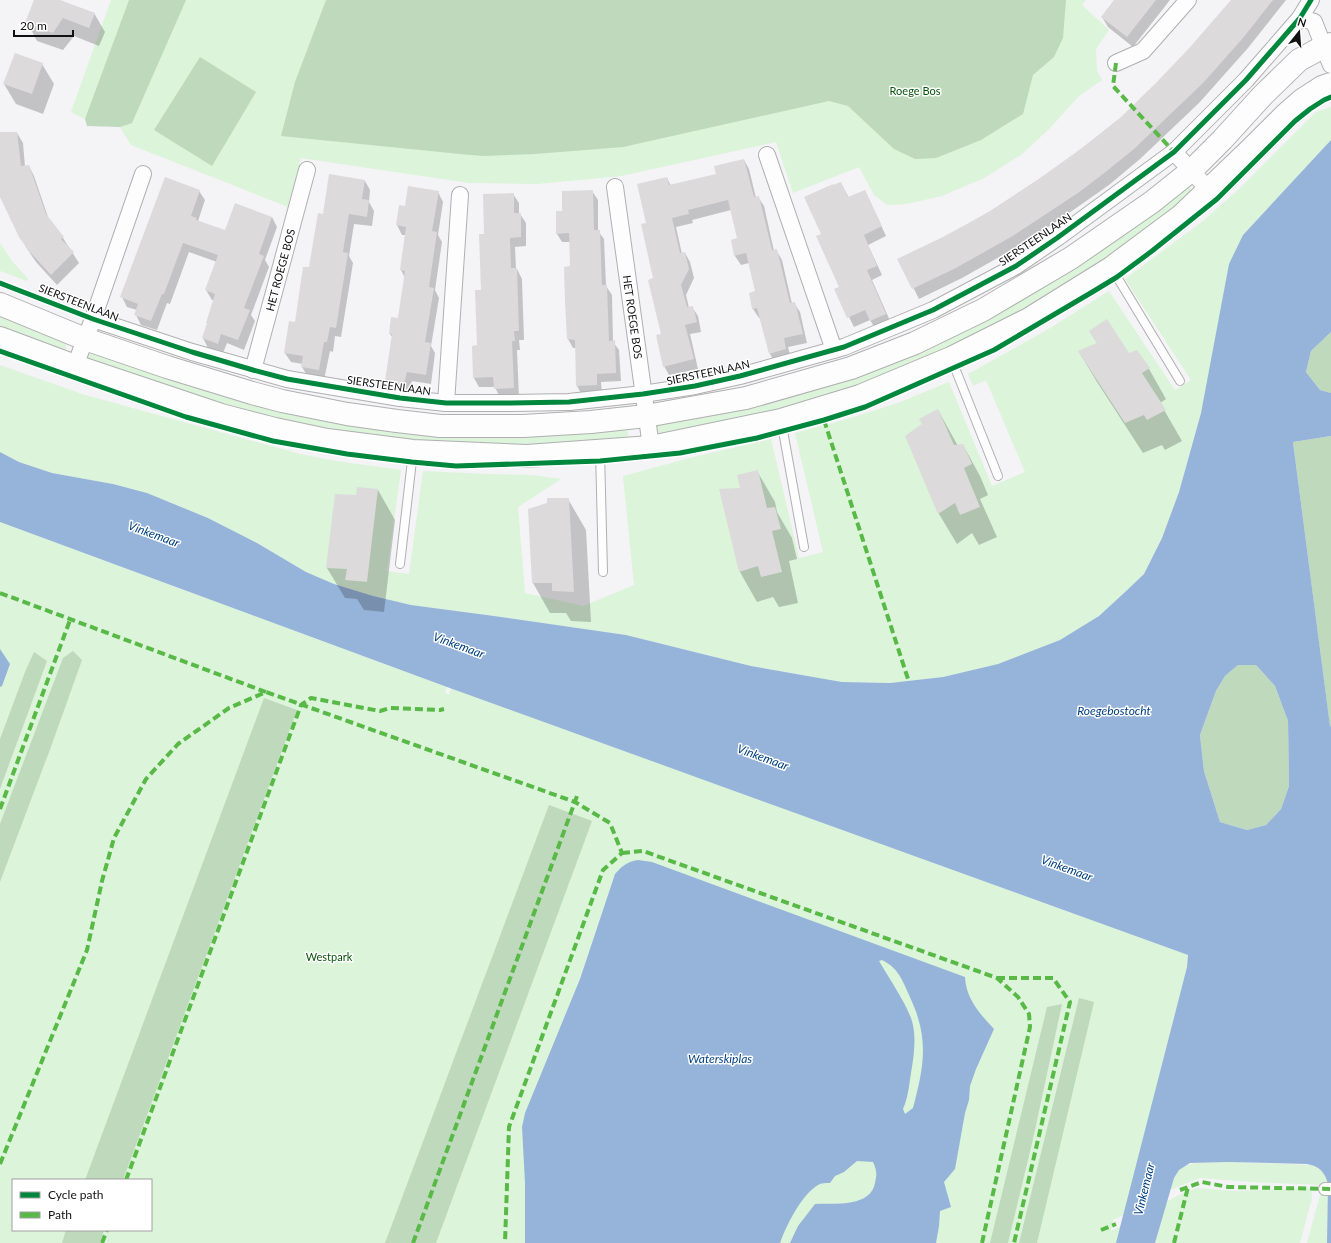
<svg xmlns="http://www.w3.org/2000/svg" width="1331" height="1243" font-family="Lato,sans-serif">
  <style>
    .green { fill: #dbf4da; fill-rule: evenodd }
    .forest { fill: #bed9bc }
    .water { fill: #96b4da; fill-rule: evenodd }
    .shadow { fill: #0003 }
    .building { fill: #dcdadb }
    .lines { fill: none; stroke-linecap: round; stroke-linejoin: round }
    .service-casing { stroke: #b0afb1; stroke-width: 10 }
    .pedestrian-casing { stroke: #b0afb1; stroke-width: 14 }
    .minor-casing { stroke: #b0afb1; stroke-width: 18 }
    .secondary-casing { stroke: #b0afb1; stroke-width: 24 }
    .service { stroke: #fdfdfe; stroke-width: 8 }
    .pedestrian { stroke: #fdfdfe; stroke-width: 12 }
    .minor { stroke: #fdfdfe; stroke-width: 16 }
    .secondary { stroke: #fdfdfe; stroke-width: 22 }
    .quiet { stroke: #58b947; stroke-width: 4; stroke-dasharray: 8 4; stroke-linecap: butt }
    .cycleway-casing { stroke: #fff; stroke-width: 8 }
    .cycleway { stroke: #00873e; stroke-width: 5 }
    .labels { text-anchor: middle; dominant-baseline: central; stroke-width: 3; stroke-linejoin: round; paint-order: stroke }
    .park-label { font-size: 11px; fill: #08530c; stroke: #fff }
    .street-label { font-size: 11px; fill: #121112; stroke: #fff }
    .water-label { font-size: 12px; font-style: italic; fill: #00407f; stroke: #fff }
  </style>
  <rect width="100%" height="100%" fill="#f4f3f5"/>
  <g class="green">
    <path d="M111,0H1086L1082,5L1109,30L1096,49L1097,71L1102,80L1079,96L1049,129L1021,155L984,178L942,196L906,204L887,205L874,195L859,167L793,193L776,142L621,176L537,184L469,183L301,158L288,207L131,145L120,127L126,125L87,113L85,119L71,112Z"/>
    <path d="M1331,107V140L1243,235L1201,413L1179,492L1162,538L1144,574L1124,593L1099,616L1060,640L998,664L943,677L890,683L842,682L751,666L626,635L494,616L411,605L373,596L334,584L306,572L257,543L208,518L147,493L113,484L52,473L19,462L0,452V365L82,394L300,454L336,461L401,470L387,571L409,574L423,471L486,474L532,475L561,479L518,507L525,593L583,606L634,585L623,476L690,458L771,439L799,558L823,552L795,433L847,419L898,403L949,382L992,486L1025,472L986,380L973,386L968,374L1047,330L1109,291L1175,390L1191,380L1125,279L1203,221L1238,190L1316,112Z"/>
    <path d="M1181,185L1190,186L1192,195L1128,246L1031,311L838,397L657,436L656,430L658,422L883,362Z"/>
    <path d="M0,243L12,261L28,279L27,281L0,271Z"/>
    <path d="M0,309L67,341L65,352L0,333Z"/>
    <path d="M92,349L275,408L627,428L629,438L487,449L273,423L88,361V357Z"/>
    <path d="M0,522L447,687L445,693L449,695L451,688L1188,955L1187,967L1124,1215L1113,1220L1111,1231L1121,1226L1116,1243H0ZM13,1180H151V1230H13Z"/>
    <path d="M1228,1162L1311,1165C1322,1168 1326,1174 1328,1184L1324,1185L1251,1182L1200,1178L1170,1190C1172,1183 1174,1175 1179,1170C1189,1160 1214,1163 1228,1162Z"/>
    <path d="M1197,1188L1236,1191L1311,1188L1312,1198L1300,1243H1155L1166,1202L1183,1193Z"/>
    <path d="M1321,1192L1328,1193L1327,1243H1307Z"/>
  </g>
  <g class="forest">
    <path d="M129,0H186L132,123L120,127L87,126L85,119Z"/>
    <path d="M326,0H1066L1063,38L1054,57L1033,75L1023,114L981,140L936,158L915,159L894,149L848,106L829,101L623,147L535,154L483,156L460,154L281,136L295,82Z"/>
    <path d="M200,57L256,92L212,166L154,130Z"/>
    <path d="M1331,332V393L1320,390L1306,372L1311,351Z"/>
    <path d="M1331,436V727H1330L1293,442Z"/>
    <path d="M73,651L82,660L52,744L0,882V824L63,658Z"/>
    <path d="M34,652L47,661L0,789V739L25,672Z"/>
    <path d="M1238,665H1256L1275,686L1288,721L1289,786L1281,809L1266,825L1247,830L1220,822L1204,771L1200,735L1216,691L1225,676Z"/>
    <path d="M264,698L297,710L123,1180H85Z"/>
    <path d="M549,805L592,821L436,1243H385Z"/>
    <path d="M1079,998L1094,1002L1037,1243H1019Z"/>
    <path d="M1062,1004L1033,1139L1008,1243H990L1047,1007Z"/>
    <path d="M66,1230H104L100,1243H62Z"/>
  </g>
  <g class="water">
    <path d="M1331,140V332L1311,351L1306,372L1320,390L1331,393V436L1293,442L1330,726L1331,727V1243H1327L1328,1184C1325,1172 1319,1166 1307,1164L1228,1162L1190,1163L1179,1170L1174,1178L1155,1243H1116L1187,967L1188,955L447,687L0,522V452L19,462L52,473L113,484L147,493L208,518L257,543L306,572L334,584L373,596L411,605L494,616L626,635L751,666L842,682L890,683L943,677L998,664L1060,640L1099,616L1124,593L1144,574L1162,538L1179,492L1201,413L1229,264L1243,235ZM1238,665H1256L1275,686L1288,721L1289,786L1281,809L1266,825L1247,830L1220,822L1204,771L1200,735L1216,691L1225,676Z"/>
    <path d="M0,649L10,664L2,686L0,687Z"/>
    <path d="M638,860L652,862L965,977C966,999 980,1014 994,1029L976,1069L970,1086L969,1100L965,1113L955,1169L944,1182L951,1207L940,1211L939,1226L936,1243H790L798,1226L815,1204C834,1203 870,1208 875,1183C877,1174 877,1171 873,1162L857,1161L844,1172L835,1176L830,1183C826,1183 821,1183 818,1185C802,1194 786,1226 780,1243H525V1183L522,1127L525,1113L580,979L615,874C623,865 627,862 638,860ZM882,960C898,968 902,979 909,995C912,1002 916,1010 918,1018C928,1050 921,1077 913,1108L905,1114L903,1109C908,1098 909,1086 911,1073C914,1056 917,1035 911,1018C903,998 890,980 879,961Z"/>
  </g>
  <g class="shadow">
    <path d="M35,0H57L94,13L105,32L99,46L74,36L63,50L37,41L27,22Z"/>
    <path d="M1115,0H1170L1133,47L1108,27L1102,17Z"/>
    <path d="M1232,0H1286L1248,48L1199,103L1140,159L1109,185L1059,220L1017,247L962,278L919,299L899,259L943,238L989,212L1059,166L1121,118L1175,65Z"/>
    <path d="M42,64L54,84L43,114L16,104L4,84Z"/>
    <path d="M0,133H17L23,143L25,167L29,166L34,176L49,220L63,238L79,263L57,285L36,262L26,247L0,190Z"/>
    <path d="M744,160L749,169L756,198L758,197L764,206L774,251L776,250L782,260L792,304L794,303L800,312L807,343L788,347L791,359L775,363L770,354L760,318H759L753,309L750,293L756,292L749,263L741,265L735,256L732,240L738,239L731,210L692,220L693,223L676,227L682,254L685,253L690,262L694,278L686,295L689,308L692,307L698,316L701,332L690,334L698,369L669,375L664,366L662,335L647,224L667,178L671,186L717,175Z"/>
    <path d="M365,181L370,190L369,202L374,211L372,226L354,224L349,256L353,263L341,337L335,336L333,352L330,351L324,380L308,377L302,367L303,364L291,362L285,353L296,323L324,215Z"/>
    <path d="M841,183L849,198L865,191L886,236L868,245L882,275L872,280L891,323L876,330L870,320L854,327L835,289L840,287L822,234Z"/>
    <path d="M199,191L205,200L198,221L225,231L272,217L277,227L265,260L269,267L251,315L255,321L244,350L227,343L223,353L208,348L203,338L208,325L207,323L214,300H212L206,290L217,262L189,252L170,304L167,303L157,330L141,325L136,315L137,310L127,307L122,297Z"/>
    <path d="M592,191L598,200V231L604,239L606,286L612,295L613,342L619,350L621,381L601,382L602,394L582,395L577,386L576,348H573L568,339L565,268L571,267L570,242H562L557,234L563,212Z"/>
    <path d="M438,192L443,202L438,235L442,242L435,290L439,298L431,346L435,353L431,384L412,381L409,393L391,390L386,381L393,338L390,334L398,319L405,278L401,270L406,235H402L397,225L400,206L405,207Z"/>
    <path d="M513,194L519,203V214H520L526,223V246L515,247L516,269H517L522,279L524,340H519L520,350H517L519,398H500L495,387H479L474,378L478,346L485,235Z"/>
    <path d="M1090,332L1149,369L1166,399L1160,403L1182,441L1165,450L1162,445L1143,453L1097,382L1079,352L1098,344Z"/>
    <path d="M938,410L958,446L963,445L980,476L988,495L980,499L997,537L979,545L972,533L957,544L939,514L906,436L923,424Z"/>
    <path d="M757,471L775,502L777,512L792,538L797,559L789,561L798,603L779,607L773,597L757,602L740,572L721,489H741Z"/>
    <path d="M378,490L395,520L384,612L364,610L357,599L345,598L327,568L336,496H356Z"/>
    <path d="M568,499L586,530L591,622L571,621L566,613H550L533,583Z"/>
  </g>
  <g class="building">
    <path d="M34,0H60L95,13L89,28L63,18L53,33L25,23Z"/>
    <path d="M1114,0H1156L1127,37L1101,17Z"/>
    <path d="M1231,0H1273L1243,38L1204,82L1134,149L1103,174L1078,193L1011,237L956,268L912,289L897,259L943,237L989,212L1036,181L1082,148L1121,117L1156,83L1192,45Z"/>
    <path d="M15,53L43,63L32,94L3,84Z"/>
    <path d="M0,132H17L21,166L29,165L46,214L64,237L61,239L74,252L51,275L29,251L19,237L0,197Z"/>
    <path d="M744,159L754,197L759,196L772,250L777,249L790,303L795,302L803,334L784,338L786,349L769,354L757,308L752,309L749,293L755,291L746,253L734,256L731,240L737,238L728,200L688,210L689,214L672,218L680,253L685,252L689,269L681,285L687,307L693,306L697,322L685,325L694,359L663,367L656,335L661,334L648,280L653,278L641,224L646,223L637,184L667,177L669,185L716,174L714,166Z"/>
    <path d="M329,174L365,180L362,199L369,200L367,217L349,214L343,252L348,253L336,328L330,327L327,342H324L319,370L301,367L303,356L284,353L289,321L295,322L303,267H309L318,213L323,214Z"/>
    <path d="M165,177L200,190L191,216L197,218L196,220L225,230L235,203L272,217L259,254L264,256L244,308L250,310L238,340L221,334L218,344L202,338L207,323H206L215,294L205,290L218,255L183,243L164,294H162L151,321L134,315L138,304L120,297Z"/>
    <path d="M841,182L848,197L865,190L882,226L864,235L877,266L867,270L886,314L870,321L865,310L847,318L834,289L839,287L816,236L821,234L804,197L833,184V185Z"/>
    <path d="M408,186L439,191L432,231L437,232L429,287L434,288L425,342L431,343L426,375L407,372L404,384L385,381L392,334H389L391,317L398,318L405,271L400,270L406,227L396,225L399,205L405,206Z"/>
    <path d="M593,190L594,230H600L602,285H607L609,341L615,340L616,373L597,374V385L576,386L575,340L567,339L565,301L564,267L570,266L569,233L556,234V211H562V191Z"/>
    <path d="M514,193V213H521V237L510,238L511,268H517L519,331H514L515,341H512L514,388L494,389L493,377L473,378L472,346L477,345L475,290H481L479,234H484L483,194Z"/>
    <path d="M1107,319L1129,353L1137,350L1150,368L1142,373L1166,410L1147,420L1144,415L1125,423L1078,351L1097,343L1089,331Z"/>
    <path d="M938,409L954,445L963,444L972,464L964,468L980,507L960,515L955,503L938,514L905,436L922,424L919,419Z"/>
    <path d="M758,470L767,508L775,507L781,529L772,531L782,572L761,577L758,566L739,572L719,489L740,488L737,475Z"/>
    <path d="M357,487L378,489L367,582L345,580L347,569L326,568L335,494L356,495Z"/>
    <path d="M547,498H569L574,592L552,591V583H532L528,509L547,503Z"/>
  </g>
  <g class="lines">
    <g class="service-casing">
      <g id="service">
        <path d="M1111,269L1117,277L1180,381"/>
        <path d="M951,358L998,476"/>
        <path d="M781,420L804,547"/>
        <path d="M600,451L603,572"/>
        <path d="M400,564L413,452"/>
      </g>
    </g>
    <g class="pedestrian-casing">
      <path id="pedestrian" d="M1325,1189H1331"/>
    </g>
    <g class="minor-casing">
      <g id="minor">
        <path d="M1300,18L1314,22L1331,65"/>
        <path d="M1116,63L1143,51L1188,0"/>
        <path d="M1174,152L1209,190"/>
        <path d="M767,155L834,350"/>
        <path d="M615,187L651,447"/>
        <path d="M93,319L192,352L287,379L400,398L446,403H511L569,402L643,394L695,386L740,376L844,347L933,310L1016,266L1057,238L1174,152L1246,80L1300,18L1311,0"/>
        <path d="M75,366L93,319L143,174"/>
        <path d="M253,370L307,170"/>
        <path d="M446,403L460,195"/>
      </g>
    </g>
    <g class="secondary-casing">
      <g id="secondary">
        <path d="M0,304L85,339L167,367L252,393L282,401L347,414L397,421L440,426H523L591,422L646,416L746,398L851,368L915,343L983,310L1071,258L1152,202L1192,170L1222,140L1263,95L1299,60L1323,47L1331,44"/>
        <path d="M0,338L75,366L221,415L275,429L327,440L413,451L527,456L651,447L781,420L860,396L951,358L1029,319L1111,268L1182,215L1252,148L1286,114L1302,100L1322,87L1331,84"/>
      </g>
    </g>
    <use href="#service" class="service"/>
    <use href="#pedestrian" class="pedestrian"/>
    <use href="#minor" class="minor"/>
    <use href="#secondary" class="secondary"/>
    <g class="quiet">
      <path d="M1116,63L1113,86L1174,152"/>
      <path d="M824,420L908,679"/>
      <path d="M0,593L266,692"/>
      <path d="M0,809L70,620"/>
      <path d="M622,853L643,851L997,978L1018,997L1029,1014L1030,1027L982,1243"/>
      <path d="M997,978H1053L1070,1002L1014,1243"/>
      <path d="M0,1164L87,950L102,881L114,838L146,779L178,744L229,708L266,692L575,802L610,823L622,853L603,870L509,1127L505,1243"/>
      <path d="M126,1180L301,705L311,698L380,711L390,708L440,710L444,709"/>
      <path d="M1180,1190L1202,1182L1228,1187L1331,1189"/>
      <path d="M1101,1230L1116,1224"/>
      <path d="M102,1243L107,1230"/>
      <path d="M413,1243L577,796"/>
      <path d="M1174,1243L1188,1187"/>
    </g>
    <g class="cycleway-casing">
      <g id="cycleway">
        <path d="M0,283L93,319L192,352L253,370L287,379L400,398L446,403H511L569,402L643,394L695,386L740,376L844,347L933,310L1016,266L1057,238L1174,152L1246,80L1300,18L1311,0"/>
        <path d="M0,351L186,417L273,441L347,454L412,462L456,466L600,461L680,453L757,438L824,420L865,407L994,350L1094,291L1117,277L1152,251L1217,199L1295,121L1310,109L1324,100L1331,97"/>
      </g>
    </g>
    <use href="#cycleway" class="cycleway"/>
  </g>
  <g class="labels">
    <g class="park-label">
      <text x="915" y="90">Roege Bos</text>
      <text x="329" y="956">Westpark</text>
    </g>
    <g class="street-label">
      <text transform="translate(1035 239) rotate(-34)">SIERSTEENLAAN</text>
      <text transform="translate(280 270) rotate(-75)">HET ROEGE BOS</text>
      <text transform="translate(79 302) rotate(21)">SIERSTEENLAAN</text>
      <text transform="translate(633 317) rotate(82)">HET ROEGE BOS</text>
      <text transform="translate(708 372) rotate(-12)">SIERSTEENLAAN</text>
      <text transform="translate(389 385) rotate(8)">SIERSTEENLAAN</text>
    </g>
    <g class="water-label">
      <text transform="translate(154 534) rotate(20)">Vinkemaar</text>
      <text transform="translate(459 645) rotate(20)">Vinkemaar</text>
      <text x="1114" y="710">Roegebostocht</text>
      <text transform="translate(763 757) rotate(20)">Vinkemaar</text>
      <text transform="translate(1067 868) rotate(20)">Vinkemaar</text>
      <text x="720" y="1058">Waterskiplas</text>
      <text transform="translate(1144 1189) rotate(-76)">Vinkemaar</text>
    </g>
  </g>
  <rect x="12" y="1179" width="140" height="52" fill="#ffffff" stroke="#a0a0a0"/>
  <rect x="20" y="1192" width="20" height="6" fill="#00873e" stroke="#a0a0a0"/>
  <text x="48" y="1199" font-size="12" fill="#121112">Cycle path</text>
  <rect x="20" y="1212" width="20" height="6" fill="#58b947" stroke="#a0a0a0"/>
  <text x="48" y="1219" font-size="12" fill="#121112">Path</text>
  <g transform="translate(1299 32) rotate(17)" stroke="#ffffff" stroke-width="3" paint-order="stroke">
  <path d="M0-3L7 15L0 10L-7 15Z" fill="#121112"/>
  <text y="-6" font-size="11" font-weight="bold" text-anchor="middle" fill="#121112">N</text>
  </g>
  <path d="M14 30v6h59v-6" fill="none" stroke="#121112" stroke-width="2"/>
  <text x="20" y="30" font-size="12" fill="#121112" stroke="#ffffff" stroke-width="3" paint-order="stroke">20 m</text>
</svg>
